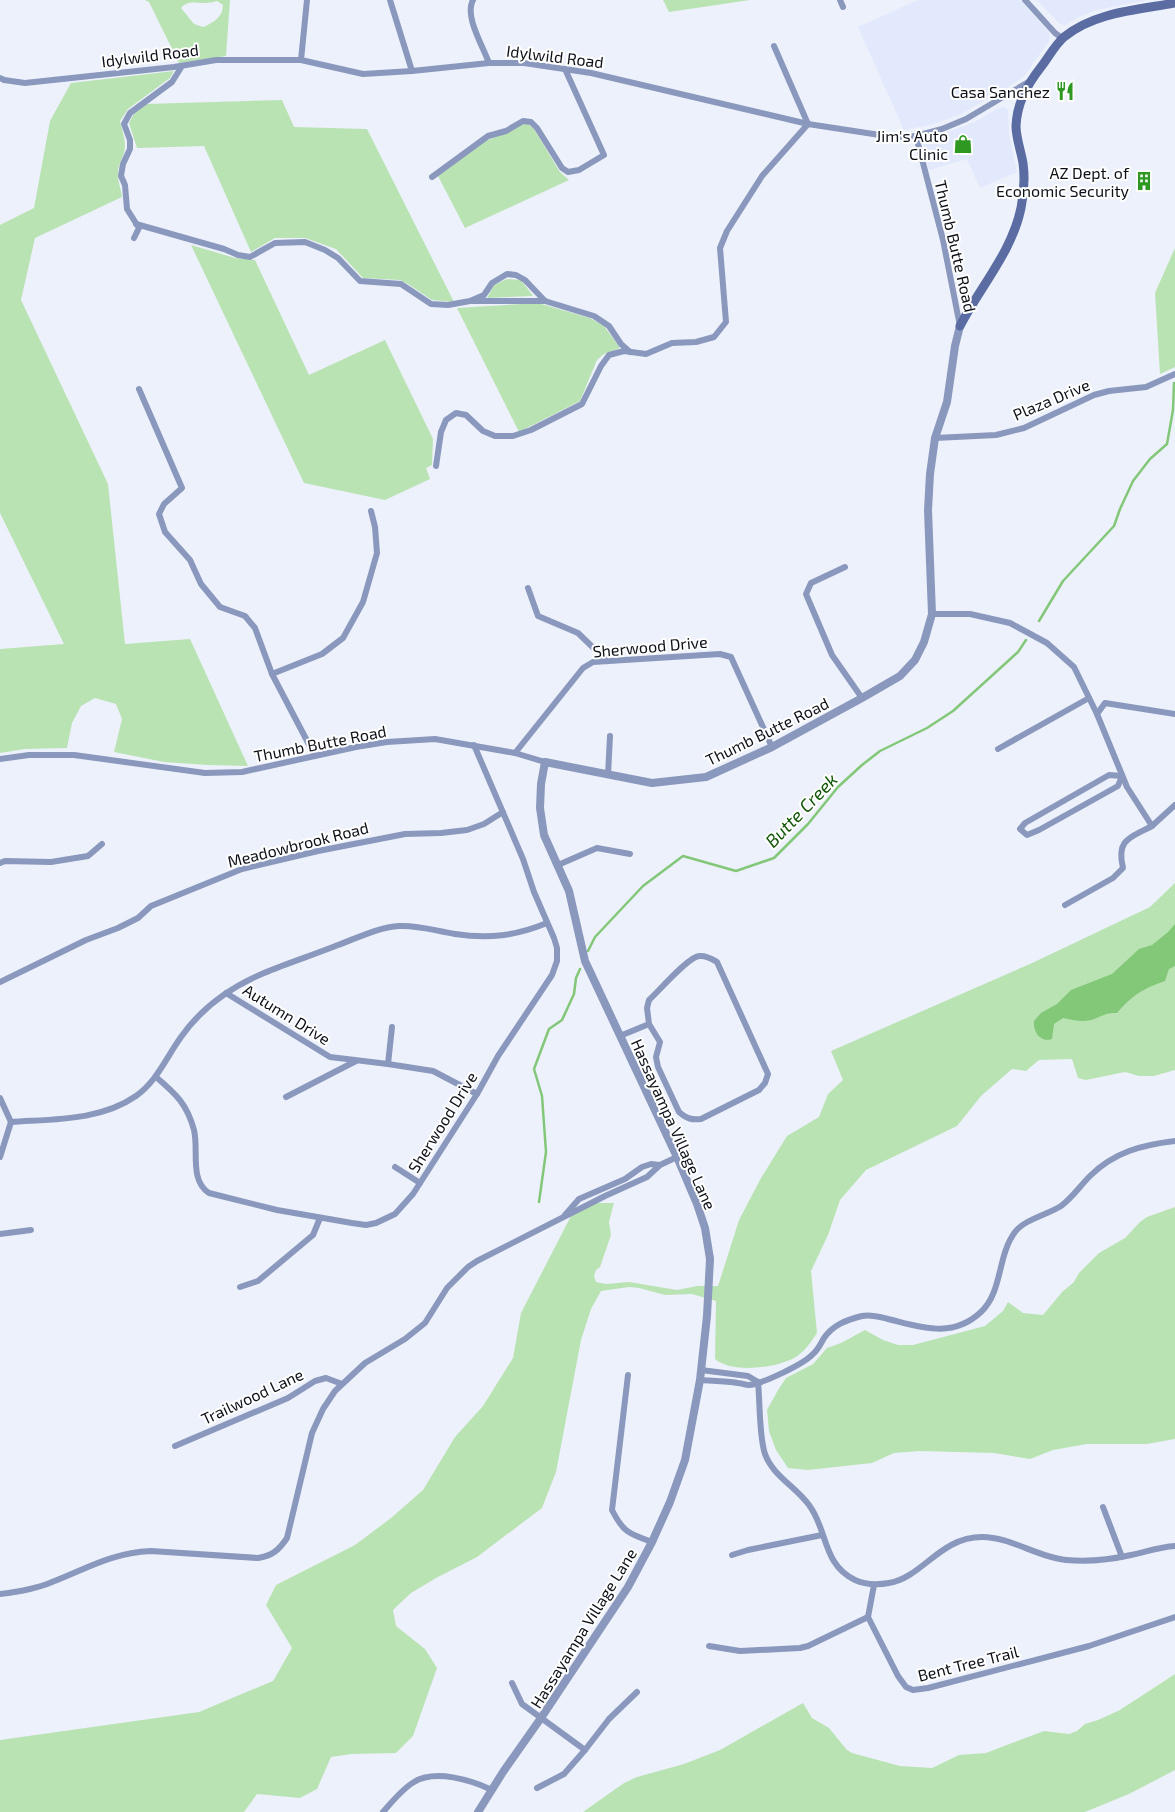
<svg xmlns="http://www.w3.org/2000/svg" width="1175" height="1812" font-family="'Exo 2',sans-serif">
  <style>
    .built { fill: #e2e9fc }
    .green { fill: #bae3b4; fill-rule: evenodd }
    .water { fill: #83c779 }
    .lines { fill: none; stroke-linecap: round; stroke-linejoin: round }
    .stream { stroke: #83c779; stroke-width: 2.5 }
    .minor { stroke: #8a98bd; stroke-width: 6 }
    .tertiary { stroke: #8a98bd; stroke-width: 8 }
    .secondary { stroke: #5a6ca1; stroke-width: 9 }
    .labels { text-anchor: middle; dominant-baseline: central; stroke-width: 4; stroke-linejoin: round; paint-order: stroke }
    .street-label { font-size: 16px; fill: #0d1018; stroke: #fff }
    .poi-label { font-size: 16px; fill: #0d1018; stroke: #fff; text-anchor: end }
    .water-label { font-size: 18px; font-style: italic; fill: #105505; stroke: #fff }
  </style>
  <rect width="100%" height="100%" fill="#edf1fb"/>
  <g class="built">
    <path d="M918,0H1020L1049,32L1050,35L1049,41L1026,74L1018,81L963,113L934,124L904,130L858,27Z"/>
    <path d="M1037,0H1148L1096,10L1083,15L1065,25L1060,24Z"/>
    <path d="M1005,107L1008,110L1009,134L1017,172L980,188L967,159L929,170L923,145L924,142L931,138L975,122L999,108Z"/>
  </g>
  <g class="green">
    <path d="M145,0H230L226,56L179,63L149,2ZM217,1L223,5C223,17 213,23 203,27L194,24L181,8C188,0 195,3 204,3C209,3 213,2 217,1Z"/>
    <path d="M663,0H750L669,12Z"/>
    <path d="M174,71L170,78L128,109L120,121C122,130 127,143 124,153C122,160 118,165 118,173C117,180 121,188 122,197L35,238L21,300L108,484L125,644L190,639L248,766L208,765L164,762L114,752L122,719L116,704L95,698L81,706L72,723L67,748L25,749L0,753V649L64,644L0,513V225L34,208L50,121L71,83Z"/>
    <path d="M282,100L294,127L367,129L454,302L432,300L408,284L400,280L363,278L336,249L305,238H275L251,252L204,146L137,148L129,123L133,115L146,104Z"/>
    <path d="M522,124H528L534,129L560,172L569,180L465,228L438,176L487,140L504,134Z"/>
    <path d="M191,245L235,258L255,260L309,375L385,340L433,439L432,465L426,468L430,479L385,500L304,483Z"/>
    <path d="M1175,248V367L1160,374L1155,293Z"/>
    <path d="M507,279L521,280L533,296L487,298L494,285Z"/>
    <path d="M538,303L590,318L604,326L620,348L604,354L597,360L580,401L519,432L457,308Z"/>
    <path d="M1175,883V1070L1154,1076H1139L1125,1072L1086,1080L1078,1078L1072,1059L1039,1060L1026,1071L1012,1069L981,1096L957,1126L866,1170L840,1200L828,1235L811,1271L817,1333C811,1342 805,1351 796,1357C777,1368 733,1374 715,1359L716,1301L692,1294L665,1295L639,1288L629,1287L601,1291L591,1309L581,1340L556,1472L542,1508L477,1557L436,1578L411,1593L393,1610L396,1626L425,1649L437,1668L413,1736L396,1753L352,1754L331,1757L317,1789L300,1798L257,1794L244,1812H0V1740L199,1712L273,1681L292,1648L266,1605L276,1585L355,1545L391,1518L423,1490L455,1437L483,1406L513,1358L521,1313L571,1216L596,1203H614L609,1222L611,1235L600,1267L596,1270L594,1276L596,1282L606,1284L629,1282L677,1290L697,1286H718L739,1220L761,1178L787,1136L819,1117L828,1094L843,1080L831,1051L1030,964L1150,907Z"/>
    <path d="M1175,1207V1439L1147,1444H1087L1053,1450L1030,1459L994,1453L919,1451L894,1453L872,1463L808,1470L788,1468L776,1450L769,1431L767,1410L778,1390L786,1378L813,1364L827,1348L841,1343L865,1330L883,1340L898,1345H913L985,1326L1003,1311L1008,1302L1023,1313L1043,1315L1062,1292L1074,1282L1079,1273L1099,1253L1125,1238L1140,1222L1147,1217Z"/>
    <path d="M1175,1674V1770L1129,1794L1085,1812H583L624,1783L637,1777L684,1764L720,1750L803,1703L812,1718L829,1728L847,1750L852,1753L900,1766L932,1768L959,1755L986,1753L1044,1731L1069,1734L1077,1731L1085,1724L1098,1720L1120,1710Z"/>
  </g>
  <path class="water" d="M1175,924V966L1169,969L1165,981C1142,989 1133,995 1117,1013C1105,1013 1105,1015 1094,1019C1084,1023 1073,1020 1063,1018L1054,1024L1052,1039C1040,1043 1033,1032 1034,1021L1041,1013L1057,1004L1071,990L1112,974L1139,949L1152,945L1168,932Z"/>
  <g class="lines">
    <g class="stream">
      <path d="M1039,621L1063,581L1114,526L1120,509L1133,481L1150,459L1167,444L1173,410L1174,383"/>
      <path d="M588,951L595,937L643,886L683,856L736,871L774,858L808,824L838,787L862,765L880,751L927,728L953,711L1018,652L1026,640"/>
      <path d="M539,1202L546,1152L542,1096L534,1069L549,1029L562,1020L574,994L576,978L580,969"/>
    </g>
    <g class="minor">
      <path d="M390,0L412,71"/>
      <path d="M473,0C464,16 483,46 489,63"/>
      <path d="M840,0L843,7"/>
      <path d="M1025,0L1055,33L1062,38"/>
      <path d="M301,60L307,0"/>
      <path d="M0,78L4,80L25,83L174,67L216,60H301L363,74L412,71L489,63H524L591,73L808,124L893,137L916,136L942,129L966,119L1030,81"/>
      <path d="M916,136L943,240L960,326"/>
      <path d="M432,177L488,136L506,131L523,121L531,122L537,128L562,168L568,172L579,170L604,155L565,69"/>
      <path d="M136,224L224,249L238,255L250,257L275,243L305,242L325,250L338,258L360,281L401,284L431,304L448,305L470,301L484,295L492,283L507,274L516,275L525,280L545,301L594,316L609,326L621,344L630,352"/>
      <path d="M134,238L139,228L127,209L125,185L121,176L123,164L130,149V140L124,124L130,113L172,82L182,66"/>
      <path d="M472,301H545"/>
      <path d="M139,389L182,488L164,504L159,514L165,532L190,560L201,584L220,607L245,616L255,628L272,674L315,756"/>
      <path d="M935,438L996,435L1024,428L1094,395L1109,391L1146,387L1175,374"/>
      <path d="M436,466L441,432L446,420L456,413L466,415L483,431L495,436H513L531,430L582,404L601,366L609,355L624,351L646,354L672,343L696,342L714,337L726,322L720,248L727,231L762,176L808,124L774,46"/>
      <path d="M845,567L811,583L806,594L832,655L862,698"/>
      <path d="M528,588L538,616L578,633L607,661"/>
      <path d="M932,614H970L1010,623L1047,643L1074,667L1097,714L1127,787L1152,826L1175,805"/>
      <path d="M272,674L322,654L343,638L363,602L377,553L375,527L371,511"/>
      <path d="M1097,714L1105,703L1175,714"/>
      <path d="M998,749L1089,698"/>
      <path d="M515,753L583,668L593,662L720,654L731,657L772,747"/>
      <path d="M0,759L29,755H74L205,773L242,772L356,747L387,742L435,739L515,753L545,762"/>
      <path d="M608,775L610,736"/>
      <path d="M1109,775L1122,776L1118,786L1039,830L1027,835L1020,829L1025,823Z"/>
      <path d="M0,863L5,861L51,862L88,856L102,844"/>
      <path d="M558,865L597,848L630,854"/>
      <path d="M1065,905L1113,878L1123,868C1116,839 1130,838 1152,826"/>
      <path d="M0,982L86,940L118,928L138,918L151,906L242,869L318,851L405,834L441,833L467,830L484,824L503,812"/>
      <path d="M226,993L330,1057L388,1064L433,1071L477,1094"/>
      <path d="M620,1036L649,1024L660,1042L656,1057L658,1067L679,1112C687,1119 692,1120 701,1119L759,1090L765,1083L768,1074L717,962C712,959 706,955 699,956C688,957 659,991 649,1000L647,1008L649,1024"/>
      <path d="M388,1064L392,1027"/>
      <path d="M156,1077C176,1094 187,1104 194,1130C199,1150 189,1180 209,1193L277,1210L352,1223L366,1225L376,1223L395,1214L413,1194L477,1094L498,1056L552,975L557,961V948L554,938L534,892L523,859L474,745"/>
      <path d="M286,1097L356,1061"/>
      <path d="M0,1098L11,1122"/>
      <path d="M11,1122C53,1119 100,1121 136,1096C157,1081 166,1058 181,1037C202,1007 231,987 264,973C288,963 313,955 338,945C357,938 379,927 399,926C419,925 436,931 455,934C489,939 515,936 547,923"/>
      <path d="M0,1157L11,1122"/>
      <path d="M395,1167L420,1183"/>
      <path d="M565,1215L579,1199L625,1179L642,1167L651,1164L660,1165"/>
      <path d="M0,1234L31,1230"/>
      <path d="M240,1287L258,1281L313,1235L320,1218"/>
      <path d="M701,1370L748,1376L758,1382"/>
      <path d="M628,1375L612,1510C623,1532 629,1534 652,1542"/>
      <path d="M700,1380C713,1381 725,1381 738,1383C741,1383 745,1385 749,1385C762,1384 804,1364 813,1354C818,1350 821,1343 824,1338C833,1325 846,1320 862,1316C871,1314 880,1317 888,1319C921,1327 952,1339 981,1312C1003,1291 997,1256 1015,1232C1025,1219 1047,1215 1061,1206C1072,1198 1080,1186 1090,1176C1114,1152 1142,1145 1175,1141"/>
      <path d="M758,1382C760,1401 759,1437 765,1454C773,1476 795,1486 809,1505C828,1530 822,1564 855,1580C866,1585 877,1585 889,1583C923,1577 940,1537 982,1537C1011,1537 1037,1557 1066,1560C1088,1562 1109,1560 1131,1555C1146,1552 1159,1547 1175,1546"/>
      <path d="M175,1446L288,1398L315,1381L326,1378L342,1384"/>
      <path d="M1103,1507L1122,1557"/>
      <path d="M732,1555L748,1550L822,1535"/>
      <path d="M874,1585L868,1617L898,1676L906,1687L913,1690L928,1688L1089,1646L1175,1617"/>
      <path d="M0,1594C17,1592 36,1589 52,1582C88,1568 111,1553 151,1551L258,1558C272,1556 279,1550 287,1538L312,1433L323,1409L335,1391L365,1363L405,1339L425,1323L447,1288L468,1267L477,1261L605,1196L647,1177L660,1165L677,1157"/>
      <path d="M709,1646L740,1651L800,1648L808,1646L868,1617"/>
      <path d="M512,1683L522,1704L585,1750L564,1774L537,1788"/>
      <path d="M585,1750L609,1719L637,1692"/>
      <path d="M383,1812C392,1802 402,1789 414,1782C435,1769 471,1780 492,1790"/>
    </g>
    <path class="tertiary" d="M478,1812L503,1772L541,1718L628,1587L652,1542L670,1502L685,1460L700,1380L707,1316L710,1259L705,1228L697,1204L677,1157L585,961L569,891L544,835L540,808L541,784L545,762L652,783L706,777L772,747L862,698L900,676L915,660L924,642L932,614L928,510L930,474L935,438L947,402L955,346L960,326"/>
    <path class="secondary" d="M960,326C980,287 1012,252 1021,208C1024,193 1025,178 1023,163C1021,151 1016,138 1016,126C1017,103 1027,85 1041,67C1048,58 1055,45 1064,37C1095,12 1137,10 1175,3"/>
  </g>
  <defs>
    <g id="restaurant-bare" transform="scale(1.5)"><path d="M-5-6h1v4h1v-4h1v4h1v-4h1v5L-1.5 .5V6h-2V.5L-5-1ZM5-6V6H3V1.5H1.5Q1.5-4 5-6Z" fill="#2f9821" stroke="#fff" stroke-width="2.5" paint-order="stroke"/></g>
    <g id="shop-bare" transform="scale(1.5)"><path d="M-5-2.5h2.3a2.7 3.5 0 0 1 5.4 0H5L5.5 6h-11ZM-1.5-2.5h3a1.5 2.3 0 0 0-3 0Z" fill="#2f9821" stroke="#fff" stroke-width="2.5" paint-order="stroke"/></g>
    <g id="building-bare" transform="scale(1.5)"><path d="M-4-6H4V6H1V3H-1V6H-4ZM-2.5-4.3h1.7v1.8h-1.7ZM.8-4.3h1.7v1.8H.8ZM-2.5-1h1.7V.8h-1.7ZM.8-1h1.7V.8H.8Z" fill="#2f9821" stroke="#fff" stroke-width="2.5" paint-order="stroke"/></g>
  </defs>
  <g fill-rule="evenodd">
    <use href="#restaurant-bare" x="1065" y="91"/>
    <use href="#shop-bare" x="963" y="144"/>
    <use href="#building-bare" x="1144" y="181"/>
  </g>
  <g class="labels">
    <g class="street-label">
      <text transform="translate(150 55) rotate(-7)">Idylwild Road</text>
      <text transform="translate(555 56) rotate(7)">Idylwild Road</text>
      <text transform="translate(956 246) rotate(77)">Thumb Butte Road</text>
      <text transform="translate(1051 399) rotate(-23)">Plaza Drive</text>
      <text transform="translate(650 646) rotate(-5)">Sherwood Drive</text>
      <text transform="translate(767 731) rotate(-26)">Thumb Butte Road</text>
      <text transform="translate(320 743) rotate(-11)">Thumb Butte Road</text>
      <text transform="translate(298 844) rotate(-14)">Meadowbrook Road</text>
      <text transform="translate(287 1014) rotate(32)">Autumn Drive</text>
      <text transform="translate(442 1122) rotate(-58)">Sherwood Drive</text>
      <text transform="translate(674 1124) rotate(66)">Hassayampa Village Lane</text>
      <text transform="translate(252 1396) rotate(-25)">Trailwood Lane</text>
      <text transform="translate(583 1628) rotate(-58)">Hassayampa Village Lane</text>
      <text transform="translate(968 1663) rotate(-14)">Bent Tree Trail</text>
    </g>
    <g class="poi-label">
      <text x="1050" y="91">Casa Sanchez</text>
      <text x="948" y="135">Jim's Auto<tspan x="948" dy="18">Clinic</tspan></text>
      <text x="1129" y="172">AZ Dept. of<tspan x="1129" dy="18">Economic Security</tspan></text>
    </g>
    <g class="water-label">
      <text transform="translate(801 810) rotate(-46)">Butte Creek</text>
    </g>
  </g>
</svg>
